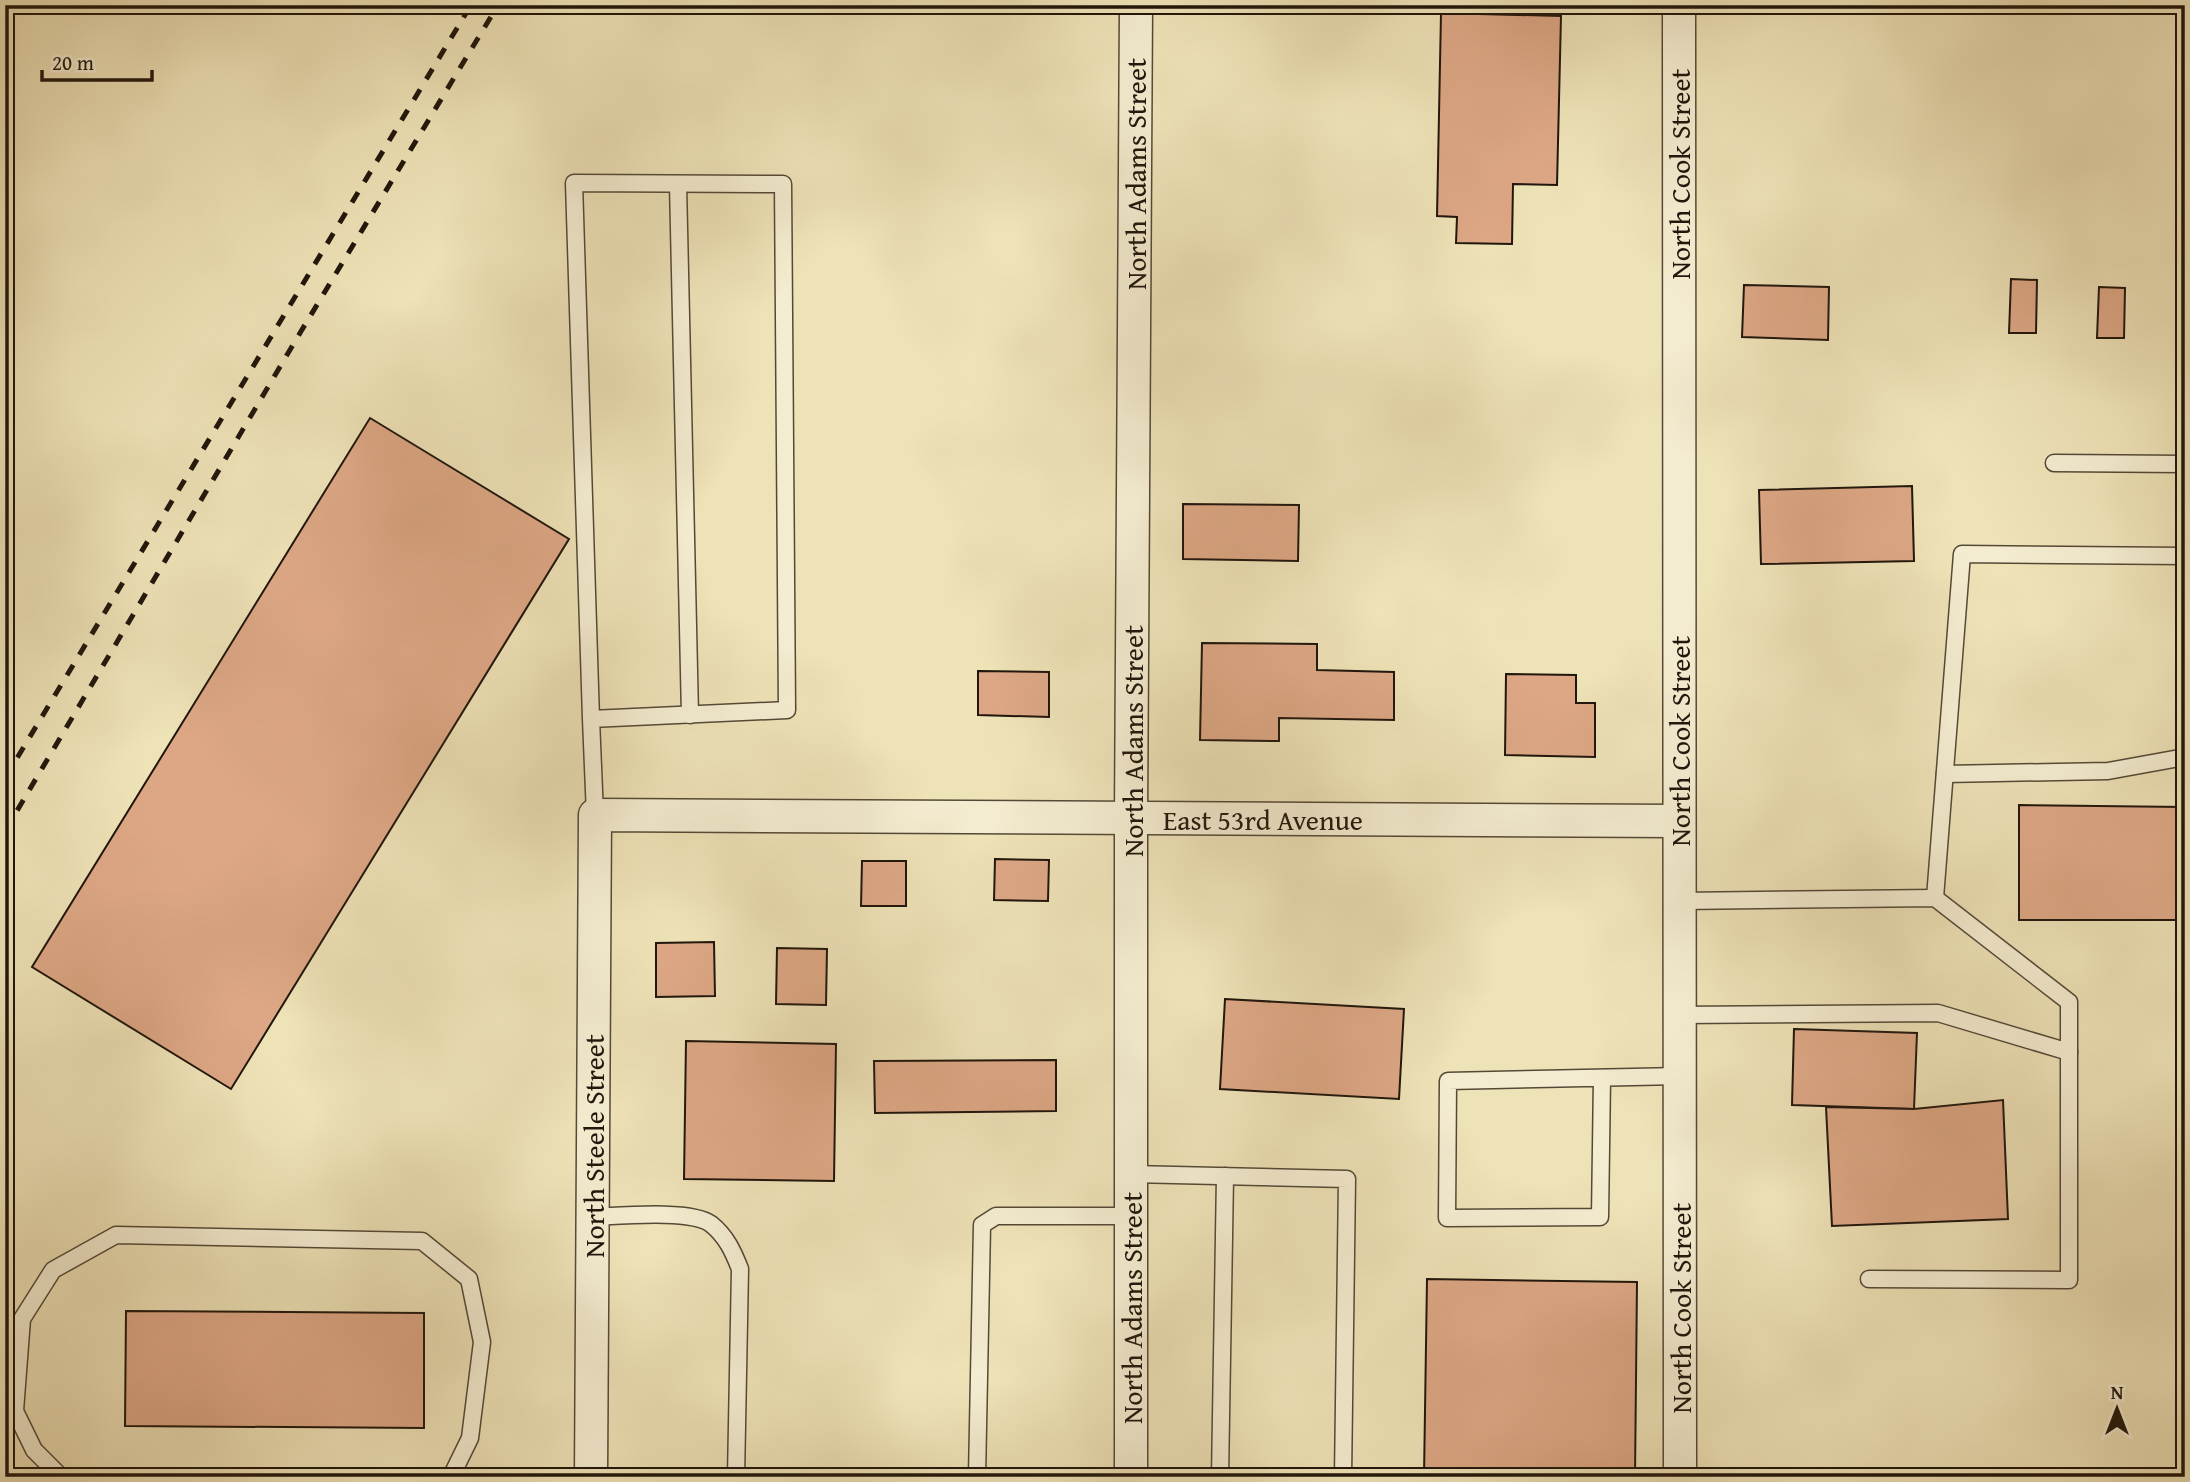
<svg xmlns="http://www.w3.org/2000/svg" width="2190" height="1482" font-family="'Gentium Book Plus',serif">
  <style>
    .building { fill: #dda785; stroke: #20160c; stroke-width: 2 }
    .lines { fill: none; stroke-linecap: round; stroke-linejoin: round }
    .service-casing { stroke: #544937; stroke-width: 19 }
    .minor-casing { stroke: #544937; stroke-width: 35 }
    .service { stroke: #f4ecd0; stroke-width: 16 }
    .minor { stroke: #f4ecd0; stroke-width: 32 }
    .rail { stroke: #20160c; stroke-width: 5; stroke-dasharray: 12 12; stroke-linecap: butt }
    .labels { text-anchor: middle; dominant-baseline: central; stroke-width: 7; stroke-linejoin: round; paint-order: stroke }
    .street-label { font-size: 28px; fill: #20160c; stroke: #f4ecd0 }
  </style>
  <rect width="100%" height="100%" fill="#eee2b7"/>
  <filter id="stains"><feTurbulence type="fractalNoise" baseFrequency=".00286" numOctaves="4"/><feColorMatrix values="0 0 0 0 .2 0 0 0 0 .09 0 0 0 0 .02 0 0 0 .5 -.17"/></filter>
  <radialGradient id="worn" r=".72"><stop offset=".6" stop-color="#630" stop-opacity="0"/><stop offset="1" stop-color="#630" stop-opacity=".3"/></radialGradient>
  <g class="building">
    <path d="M1441,13L1561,16L1557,185L1513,184L1512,244L1456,243L1457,217L1437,216Z"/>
    <path d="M2011,279L2037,280L2036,333H2009Z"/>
    <path d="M1744,285L1829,287L1828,340L1742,337Z"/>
    <path d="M2099,287L2125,288L2124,338H2097Z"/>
    <path d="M370,418L569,539L231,1089L32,967Z"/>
    <path d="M1912,486L1914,561L1761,564L1759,490Z"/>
    <path d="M1183,504L1299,505L1298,561L1183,559Z"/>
    <path d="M1202,643L1317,644V670L1394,672V720L1279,718V741L1200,740Z"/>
    <path d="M978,671L1049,672V717L978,715Z"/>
    <path d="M1506,674L1576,675V703H1595V757L1505,755Z"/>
    <path d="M2019,805L2184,807L2183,920H2019Z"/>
    <path d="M995,859L1049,860L1048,901L994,900Z"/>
    <path d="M862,861H906V906H861Z"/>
    <path d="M714,942L715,996L656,997V943Z"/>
    <path d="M777,948L827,949L826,1005L776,1004Z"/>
    <path d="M1225,999L1404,1009L1399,1099L1220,1089Z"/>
    <path d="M1794,1029L1917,1033L1914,1109L1792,1105Z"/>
    <path d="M686,1041L836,1044L834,1181L684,1179Z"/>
    <path d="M1056,1060V1111L875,1113L874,1061Z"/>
    <path d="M2003,1100L2008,1219L1832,1226L1826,1107L1914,1109Z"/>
    <path d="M1427,1279L1637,1282L1635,1477H1424Z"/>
    <path d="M126,1311L424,1313V1428L125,1426Z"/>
  </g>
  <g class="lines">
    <g class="service-casing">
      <g id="service">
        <path d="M678,184L690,715"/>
        <path d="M2054,463L2185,464"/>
        <path d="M591,719L574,183L783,184L787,710L591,719L595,815"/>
        <path d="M1945,774L2108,771L2185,757"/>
        <path d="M1935,898L1962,554L2185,556"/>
        <path d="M1679,901L1935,898L2069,1002V1280L1869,1279"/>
        <path d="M1679,1015L1938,1013L2069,1052"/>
        <path d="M1602,1078L1600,1217L1447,1218L1448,1081L1680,1076"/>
        <path d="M1131,1174L1347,1179L1343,1477"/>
        <path d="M592,1217C618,1216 692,1209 711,1224C726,1236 733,1251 740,1269L736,1477"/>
        <path d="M61,1477L34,1450L15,1411L22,1319L53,1270L116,1235L422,1241L469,1279L482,1342L470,1438L451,1477"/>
        <path d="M977,1477L982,1225L996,1216H1131"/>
        <path d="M1220,1477L1225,1176"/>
      </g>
    </g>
    <g class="minor-casing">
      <g id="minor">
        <path d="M1679,5L1680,1477"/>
        <path d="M591,1477L595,815L1679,821"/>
        <path d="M1131,1477V818L1136,5"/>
      </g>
    </g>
    <use href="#service" class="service"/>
    <use href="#minor" class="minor"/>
    <g class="rail">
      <path d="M5,778L471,5"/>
      <path d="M5,831L300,333L498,5"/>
    </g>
  </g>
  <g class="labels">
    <g class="street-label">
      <text transform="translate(1135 174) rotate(-90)">North Adams Street</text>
      <text transform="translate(1679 174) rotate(-90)">North Cook Street</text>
      <text transform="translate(1132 741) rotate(-90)">North Adams Street</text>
      <text transform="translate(1679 741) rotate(-90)">North Cook Street</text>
      <text x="1263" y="819">East 53rd Avenue</text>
      <text transform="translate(593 1146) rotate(-90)">North Steele Street</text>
      <text transform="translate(1131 1308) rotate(-90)">North Adams Street</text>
      <text transform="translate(1680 1308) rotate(-90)">North Cook Street</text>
    </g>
  </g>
  <rect width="2190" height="1482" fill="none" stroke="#eee2b7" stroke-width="28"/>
  <rect x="7" y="7" width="2176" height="1468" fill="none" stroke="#20160c" stroke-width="3.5"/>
  <rect x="14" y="14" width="2162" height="1454" fill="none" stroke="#20160c" stroke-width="2"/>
  <g transform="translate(2117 1409)" stroke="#f4ecd0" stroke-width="5" paint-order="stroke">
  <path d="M0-5L12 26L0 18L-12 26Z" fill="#20160c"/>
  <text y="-10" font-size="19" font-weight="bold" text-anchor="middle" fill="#20160c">N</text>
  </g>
  <path d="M42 70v10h110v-10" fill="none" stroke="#20160c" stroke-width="3.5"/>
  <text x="52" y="70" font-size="21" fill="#20160c" stroke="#f4ecd0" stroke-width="5" paint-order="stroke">20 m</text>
  <rect width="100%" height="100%" filter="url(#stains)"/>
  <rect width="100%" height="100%" fill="url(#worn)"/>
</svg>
